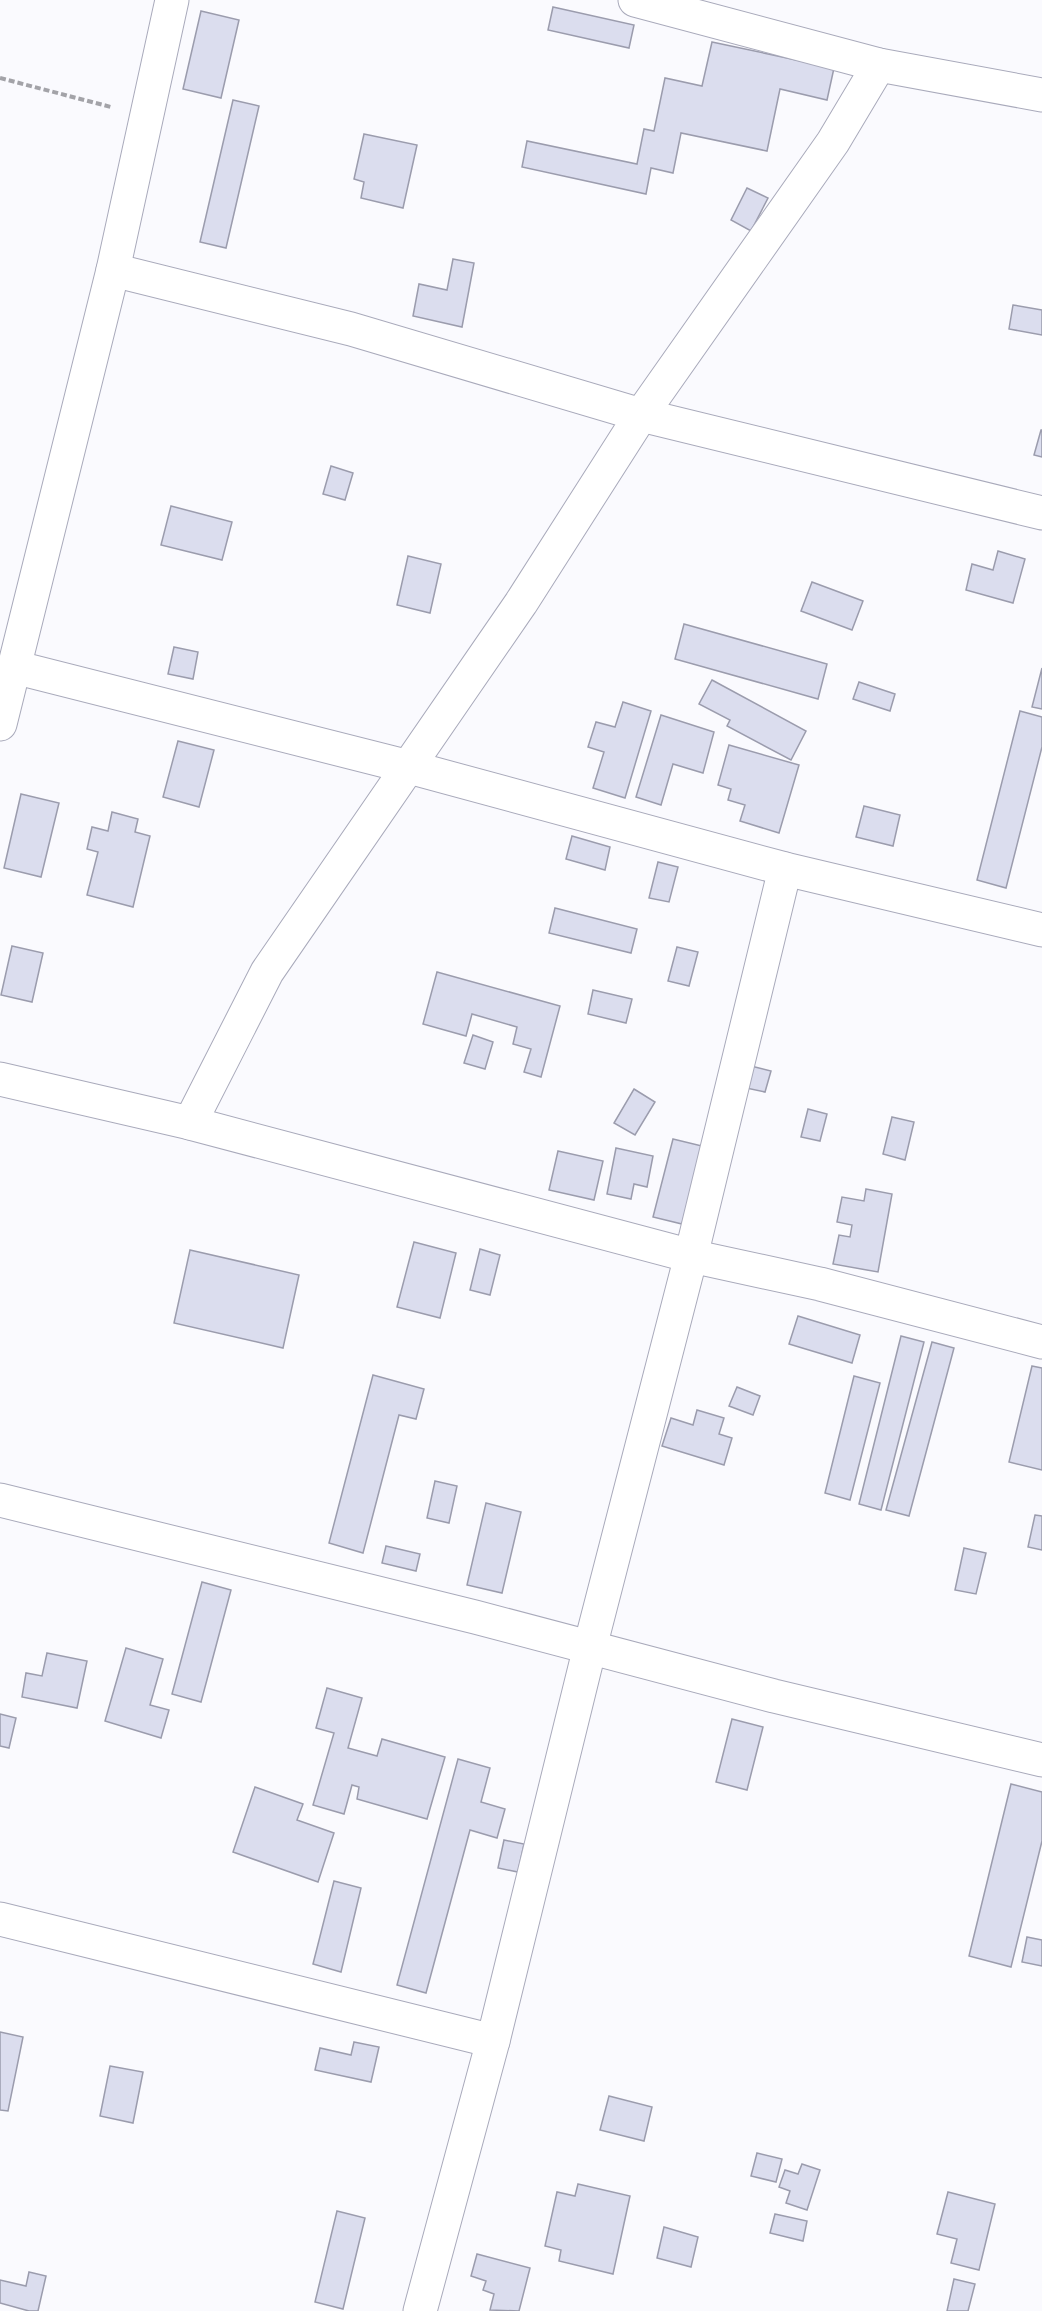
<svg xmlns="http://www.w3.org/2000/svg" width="1042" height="2311" font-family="Montserrat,sans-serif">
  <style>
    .building { fill: #dbddee; stroke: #9b9cad; stroke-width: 1.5 }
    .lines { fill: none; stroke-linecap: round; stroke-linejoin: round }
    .street-casing { stroke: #a9aabb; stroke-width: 35 }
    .path { stroke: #a3a3a8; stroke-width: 4; stroke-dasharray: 6 3; stroke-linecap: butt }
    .street { stroke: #fff; stroke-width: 33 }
  </style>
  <rect width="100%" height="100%" fill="#fafafe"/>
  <g class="building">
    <path d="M553,7L634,25L629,48L548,30Z"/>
    <path d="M201,11L239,20L221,98L183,89Z"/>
    <path d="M712,42L834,68L827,100L780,89L767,151L681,133L673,173L651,168L646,194L522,167L527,141L637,164L644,129L654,131L665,78L702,86Z"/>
    <path d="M233,100L259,106L226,248L200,242Z"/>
    <path d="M364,134L417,145L403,208L361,198L364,182L354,179Z"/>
    <path d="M747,188L768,198L751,231L731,220Z"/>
    <path d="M453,259L474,263L462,327L413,316L419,284L447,290Z"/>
    <path d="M1013,305L1042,310V335L1009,329Z"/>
    <path d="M1041,430H1042V457L1034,455Z"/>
    <path d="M331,466L353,473L345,500L323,494Z"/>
    <path d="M171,506L232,522L222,560L161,545Z"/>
    <path d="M998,551L1025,559L1013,603L966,590L972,564L993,570Z"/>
    <path d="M408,556L441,564L430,613L397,605Z"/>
    <path d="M812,582L863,601L852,630L801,611Z"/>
    <path d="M684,624L827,664L818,699L675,659Z"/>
    <path d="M174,647L198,652L193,679L168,674Z"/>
    <path d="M1042,668V709L1032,707Z"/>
    <path d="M712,680L806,731L791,760L727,726L730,720L699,704Z"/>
    <path d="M859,682L895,694L890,711L853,699Z"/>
    <path d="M623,702L651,711L625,798L593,788L604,752L588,747L596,722L615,727Z"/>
    <path d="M1020,711L1042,717V747L1006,888L977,880Z"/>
    <path d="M661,715L714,732L703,773L673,764L661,805L636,797Z"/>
    <path d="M178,741L214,750L199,807L163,797Z"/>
    <path d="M729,745L799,765L779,833L740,821L745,805L728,800L731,789L718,785Z"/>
    <path d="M21,794L59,803L41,877L4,868Z"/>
    <path d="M864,806L900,815L893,846L856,837Z"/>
    <path d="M112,812L138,819L135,832L150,836L133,907L87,895L98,852L87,849L92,827L108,831Z"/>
    <path d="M572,836L610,847L605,870L566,859Z"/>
    <path d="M658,862L678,867L669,902L649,898Z"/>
    <path d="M555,908L637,929L631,953L549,933Z"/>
    <path d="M12,946L43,953L32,1002L1,995Z"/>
    <path d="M677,947L698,952L689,986L668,981Z"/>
    <path d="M437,972L560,1006L541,1077L524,1072L531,1049L513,1044L517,1027L472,1014L466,1036L423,1024Z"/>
    <path d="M593,990L632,999L626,1023L588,1014Z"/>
    <path d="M473,1035L493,1042L485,1069L464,1063Z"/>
    <path d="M751,1066L771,1071L765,1092L746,1088Z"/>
    <path d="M634,1089L655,1102L635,1135L614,1123Z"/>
    <path d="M808,1109L827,1114L820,1141L801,1137Z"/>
    <path d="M892,1117L914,1122L905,1160L883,1154Z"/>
    <path d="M673,1139L702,1146L682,1224L653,1217Z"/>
    <path d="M616,1148L653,1156L647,1187L634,1184L631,1199L607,1194Z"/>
    <path d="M558,1151L603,1161L594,1200L549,1190Z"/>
    <path d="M866,1189L892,1194L878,1272L833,1264L839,1235L850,1237L852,1225L837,1222L842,1197L864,1201Z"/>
    <path d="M414,1242L456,1253L440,1318L397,1307Z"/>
    <path d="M480,1249L500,1255L490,1295L470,1290Z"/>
    <path d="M190,1250L299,1275L283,1348L174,1323Z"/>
    <path d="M798,1316L860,1335L852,1363L789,1344Z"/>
    <path d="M901,1336L924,1342L881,1510L859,1504Z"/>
    <path d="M932,1342L954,1348L909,1516L886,1510Z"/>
    <path d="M1032,1366L1042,1368V1470L1009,1462Z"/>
    <path d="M373,1375L424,1389L416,1419L399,1415L363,1553L329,1543Z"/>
    <path d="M854,1376L880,1383L850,1500L825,1493Z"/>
    <path d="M737,1387L760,1396L753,1415L729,1406Z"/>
    <path d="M697,1410L724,1418L719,1434L732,1438L724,1465L662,1446L671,1418L693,1425Z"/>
    <path d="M435,1481L457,1486L449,1523L427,1518Z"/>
    <path d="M486,1503L521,1512L502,1593L467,1585Z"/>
    <path d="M1035,1515L1042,1516V1550L1028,1547Z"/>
    <path d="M386,1546L420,1554L416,1571L382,1563Z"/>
    <path d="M964,1548L986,1553L976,1594L955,1590Z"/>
    <path d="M202,1582L231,1590L201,1702L172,1694Z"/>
    <path d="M126,1648L163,1659L150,1705L169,1710L161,1738L105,1721Z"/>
    <path d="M47,1653L87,1661L77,1708L22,1697L26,1673L42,1676Z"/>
    <path d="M327,1688L362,1698L348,1748L377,1756L382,1739L445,1757L427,1819L357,1799L359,1787L352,1785L344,1814L313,1805L334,1733L316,1728Z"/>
    <path d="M0,1714L16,1718L9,1748L0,1746Z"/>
    <path d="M732,1719L763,1727L747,1790L716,1782Z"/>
    <path d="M458,1759L490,1768L481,1802L505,1809L497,1838L470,1830L426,1993L397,1985Z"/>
    <path d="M1011,1784L1042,1792V1841L1011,1967L969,1956Z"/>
    <path d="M255,1787L303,1804L297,1820L334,1833L318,1882L233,1852Z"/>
    <path d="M504,1840L524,1844L518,1872L498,1868Z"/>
    <path d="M334,1881L361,1888L341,1972L313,1964Z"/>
    <path d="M1027,1937L1042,1940V1966L1022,1962Z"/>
    <path d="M0,2032L23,2037L8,2111L0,2110Z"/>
    <path d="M354,2042L379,2047L371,2082L315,2070L320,2048L351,2055Z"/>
    <path d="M110,2066L143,2072L133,2123L100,2116Z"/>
    <path d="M609,2096L652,2107L644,2141L600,2130Z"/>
    <path d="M757,2153L782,2159L776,2182L751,2176Z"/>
    <path d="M802,2164L820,2170L807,2210L786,2203L790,2191L779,2187L785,2170L798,2174Z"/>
    <path d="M578,2184L630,2196L613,2274L559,2261L561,2250L545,2246L557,2192L575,2196Z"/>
    <path d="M948,2192L995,2204L979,2270L951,2263L957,2239L937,2234Z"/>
    <path d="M337,2211L365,2218L343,2309L315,2302Z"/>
    <path d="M775,2214L807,2221L803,2241L770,2233Z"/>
    <path d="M664,2227L698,2237L691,2267L657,2258Z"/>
    <path d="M477,2254L530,2268L519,2311L490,2310L494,2294L483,2290L486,2281L471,2276Z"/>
    <path d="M29,2272L46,2276L38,2311H29L0,2303V2280L26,2286Z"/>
    <path d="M954,2279L975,2284L968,2311H947Z"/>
  </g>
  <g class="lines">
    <g class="street-casing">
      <g id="street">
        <path d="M635,0L879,65L1042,95"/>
        <path d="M113,270L351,329L641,415L1042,513"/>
        <path d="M14,667L409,767L785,869L1042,930"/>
        <path d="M0,724L113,270L172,0"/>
        <path d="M0,1079L190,1123L691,1256L820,1284L1042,1342"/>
        <path d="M190,1123L267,972L521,603L641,415L833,142L879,65"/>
        <path d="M0,1500L475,1617L774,1696L1042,1760"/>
        <path d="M0,1919L493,2041"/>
        <path d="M420,2311L493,2041L590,1647L691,1256L785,869"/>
      </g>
    </g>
    <path class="path" d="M0,78L111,107"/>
    <use href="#street" class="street"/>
  </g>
</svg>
